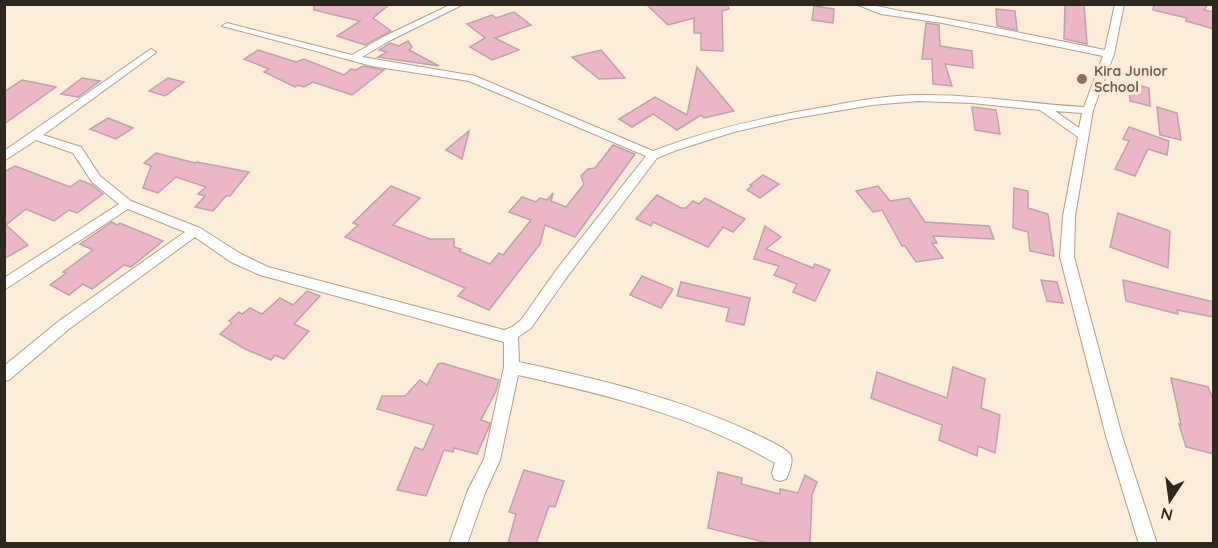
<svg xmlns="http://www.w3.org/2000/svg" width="1218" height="548" font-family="Quicksand,sans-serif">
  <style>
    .building { fill: #ecb7c7; stroke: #c0a1aa; stroke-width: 1.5 }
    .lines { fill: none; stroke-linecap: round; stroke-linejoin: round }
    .street-casing { stroke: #b1a088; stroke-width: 2 }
    .street { fill: #fff; fill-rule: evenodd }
    .education-dot { fill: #8d6e63; stroke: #fcedd9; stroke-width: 2 }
    .labels { text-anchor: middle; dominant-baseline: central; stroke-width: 6; stroke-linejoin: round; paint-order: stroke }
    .far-education-label { font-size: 14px; font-weight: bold; fill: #785e54; stroke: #fcedd9; text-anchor: start }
  </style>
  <rect width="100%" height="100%" fill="#fcedd9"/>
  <g class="building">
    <path d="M314,4H390L373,18L391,31L365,45L337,36L360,21L314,10Z"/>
    <path d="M646,4H728L729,9L722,11L723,51L701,50V33H694V18L668,25Z"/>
    <path d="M1065,4H1084L1087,44L1064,39Z"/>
    <path d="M1154,4H1208L1204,10L1214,12V29L1186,21L1187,18L1153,10Z"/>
    <path d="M814,6L834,9L833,23L812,20Z"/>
    <path d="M996,9L1015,11L1017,30L997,26Z"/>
    <path d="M514,12L531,25L495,38L519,50L492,60L470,47L485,38L467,24L492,15L496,18Z"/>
    <path d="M926,23L939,25L940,46L972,51L973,68L945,64L952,86L933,84L932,59H922Z"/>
    <path d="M408,41L412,47L409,50L439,66L378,57L387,52L379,50L390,43L399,46Z"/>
    <path d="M258,50L296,62L304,59L344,75L351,69L356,70L363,66L384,70L352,95L313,82L304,87L298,85L295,87L264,72L269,69L244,59Z"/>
    <path d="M601,50L625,78L599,79L572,57Z"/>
    <path d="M697,67L734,111L704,118L701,115L677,130L653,114L632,127L619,119L655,97L687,115Z"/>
    <path d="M82,78L100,81L78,97L61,94Z"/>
    <path d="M168,78L184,82L165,96L149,91Z"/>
    <path d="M22,80L56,87L4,124V92Z"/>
    <path d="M1129,83L1149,88L1150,106L1130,101Z"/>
    <path d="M972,107L996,110L1000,134L975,130Z"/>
    <path d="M1157,107L1177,113L1181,140L1160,135Z"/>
    <path d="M108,118L133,128L116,139L90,129Z"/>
    <path d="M1129,127L1169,141L1167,155L1148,149L1135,176L1115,169L1129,141L1123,139Z"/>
    <path d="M469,131L462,159L446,150Z"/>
    <path d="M613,145L635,154L575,237L545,225L540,244L489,310L458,296L465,288L345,237L358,225L353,223L391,186L420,198L393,225L430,239H454V247L461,249L459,251L490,264L499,253L503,255L531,220L509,212L522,197L536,202L540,198L547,200L553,193L551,201L566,207L584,184L581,176L588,169L595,168Z"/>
    <path d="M156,153L195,163L197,162L249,172L230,196H226L213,211L195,207L205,196L198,194L206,187L176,177L158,193L143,188L151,166L144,163Z"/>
    <path d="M15,166L70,187L80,180L92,185L103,194L77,213L69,210L54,221L26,209L6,225L28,245L4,259V172Z"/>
    <path d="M763,175L779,184L760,198L747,190L752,186L750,185Z"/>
    <path d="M878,186L890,201L909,198L925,222L989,226L994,239L933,236L937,243H932L943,258L916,262L905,246H902L882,210L873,212L856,191Z"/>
    <path d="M1014,188L1028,191V208L1048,214L1054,256L1030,251L1028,232L1013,228Z"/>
    <path d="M657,195L681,208H686L693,201L699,204L705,198L745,219L733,232L723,227L708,247L653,222L651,226L636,219Z"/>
    <path d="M1118,213L1170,231L1168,268L1110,247Z"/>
    <path d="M112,222L117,225L120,223L163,241L131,267L124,265L92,289L83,284L69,295L50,285L66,273L63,272L93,250L80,244Z"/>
    <path d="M765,226L781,237L766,249L813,268L815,264L830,270L815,301L793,292L797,284L774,275L779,266L754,259Z"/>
    <path d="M642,276L673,289L661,308L630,295Z"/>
    <path d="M1041,280L1057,282L1063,303L1047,301Z"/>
    <path d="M1123,280L1214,302V317L1177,310L1178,314L1126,301Z"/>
    <path d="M681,282L750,298L744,325L726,321L729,308L677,296Z"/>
    <path d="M307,291L320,296L294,324L309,331L284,359L275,355L271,360L245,349L220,334L232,323L229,321L239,312L242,314L250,308L262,314L280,298L293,305Z"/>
    <path d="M442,363L499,380L496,391L481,420L490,423L489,427L477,454L454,448L453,452L444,450L426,496L397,490L415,447L423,450L434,425L377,409L382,396H405L420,380L427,385L438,364Z"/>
    <path d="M953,367L985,379L981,408L1000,415L995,453L978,446L977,456L939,440L942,425L871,398L877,372L947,398Z"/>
    <path d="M1171,378L1208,387L1214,402V454L1186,447L1179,424L1181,425Z"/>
    <path d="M524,470L564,481L555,507L549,506L536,543H508L516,514L509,512Z"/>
    <path d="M718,472L742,478L741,484L780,494V489L798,493L805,475L817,482L812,495L810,543H768L708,528Z"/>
  </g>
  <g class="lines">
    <g class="street-casing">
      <path id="street" d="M452,4H464L389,41L362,57L475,76L653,151C710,129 770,116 830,106C860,100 890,95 920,95C975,94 1029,104 1084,107L1103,56L942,23L881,14L858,5C873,3 891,10 907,12C973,22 1039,37 1105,50L1115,4H1124L1114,54L1093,110L1075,216L1074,257L1122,436L1157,544H1139L1106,436L1060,257L1063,216L1078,137L1040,110L972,103L918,101L872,105L790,119L734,132L677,150L657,158L567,277L531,328L518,337L519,362C598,379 675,397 749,431C759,436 781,445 789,453C795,459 789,472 786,479L780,481L774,479L772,473L775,463C695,416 607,395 518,375L500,460L485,493L467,544H449L468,490L484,459L504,367V342L260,275L231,262L195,237L69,329L9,380L4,381V366L59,321L185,232L128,209L4,290V278L119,204L92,182L73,153L36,140L4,161V151L151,49L156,52L154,54L43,135L81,147L100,176L131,201L200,228L241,254L268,267L504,330L512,327L521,320L557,269L646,156L469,81L372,66L222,26L227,23L352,55L383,37ZM1055,111L1082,113L1079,128Z"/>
    </g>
    <use href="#street" class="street"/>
  </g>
  <circle class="education-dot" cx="1082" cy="79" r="6"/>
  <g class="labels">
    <g class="far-education-label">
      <text x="1094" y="71">Kira Junior<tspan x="1094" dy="16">School</tspan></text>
    </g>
  </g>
  <rect width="1218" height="548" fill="none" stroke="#2e271e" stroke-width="12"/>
  <g transform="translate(1170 500) rotate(193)" stroke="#fcedd9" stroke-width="4.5" paint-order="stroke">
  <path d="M0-4.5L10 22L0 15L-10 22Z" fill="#2e271e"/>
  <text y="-9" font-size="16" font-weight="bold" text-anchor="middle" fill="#2e271e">N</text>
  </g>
</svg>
